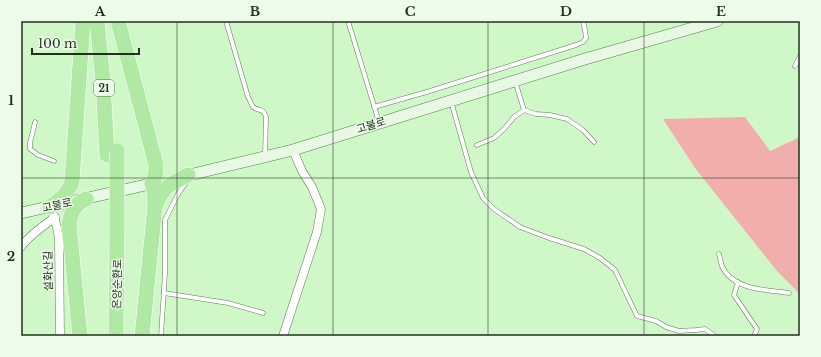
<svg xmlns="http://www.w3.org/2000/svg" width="821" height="357" font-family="'Libre Baskerville','Noto Sans KR',serif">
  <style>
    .green { fill: #f2aead }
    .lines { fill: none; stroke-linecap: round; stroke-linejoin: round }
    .lane-casing { stroke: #5b7e53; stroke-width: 5 }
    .street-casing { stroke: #5b7e53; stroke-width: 9 }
    .secondary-casing { stroke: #5b7e53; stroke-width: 12 }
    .highway-casing { stroke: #fff; stroke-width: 16 }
    .lane { stroke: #fff; stroke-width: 4 }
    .street { stroke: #fff; stroke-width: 8 }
    .secondary { stroke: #e7f8e3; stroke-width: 11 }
    .highway { stroke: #afe9a3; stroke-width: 15 }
    .highway-bridge-casing { stroke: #fff; stroke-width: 16; stroke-linecap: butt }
    .highway-bridge { stroke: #afe9a3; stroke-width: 15 }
    .grid { fill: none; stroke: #22311f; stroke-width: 1; stroke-opacity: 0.55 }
    .labels { text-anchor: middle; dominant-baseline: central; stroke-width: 3; stroke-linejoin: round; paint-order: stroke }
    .shield { fill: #edfce9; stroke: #5f6e5c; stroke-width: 1 }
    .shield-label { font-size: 10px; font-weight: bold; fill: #22311f }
    .street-label { font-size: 11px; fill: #22311f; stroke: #edfce9 }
    .neatline { fill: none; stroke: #22311f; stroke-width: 1.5 }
    .grid-label { font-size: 13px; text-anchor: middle; font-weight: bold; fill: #22311f }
  </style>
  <rect width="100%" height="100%" fill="#d0f7c7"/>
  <path class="green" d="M745,117L770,151L800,137V294L777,271L695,168L663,119Z"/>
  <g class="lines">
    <g class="lane-casing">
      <g id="lane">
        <path d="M226,21L248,97C250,100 251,104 253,107C259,112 263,107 266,117L265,156"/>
        <path d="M348,21L379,122"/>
        <path d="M795,66L800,56"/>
        <path d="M515,81L524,110"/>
        <path d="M451,101L471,172L483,198L494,209L520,227L549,238L584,249L600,258L615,270L637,316L656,321L666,327L679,331L696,330L705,329L715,336"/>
        <path d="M374,107L430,91L576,45L583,42L586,38L585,30L583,21"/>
        <path d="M35,122L30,143V149L38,155L54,161"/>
        <path d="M477,145L494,138L505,128L514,117L524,110L536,114L550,115L567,119L583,130L594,142"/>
        <path d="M719,254C720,258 721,263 722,266C732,290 767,290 789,293"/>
        <path d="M738,282L734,295L757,329L754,336"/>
        <path d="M164,293L228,303L263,313"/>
        <path d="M161,336L165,273V220L178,194L187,181"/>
      </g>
    </g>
    <g class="street-casing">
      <g id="street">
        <path d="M50,207C55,217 57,226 59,238L60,336"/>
        <path d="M21,247C27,237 45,225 55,217"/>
        <path d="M283,336L317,232L321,209L312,187L302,171L293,150"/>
      </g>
    </g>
    <g class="secondary-casing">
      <g id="secondary">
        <path d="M181,177L293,150L585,59L717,21"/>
        <path d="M21,213L159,182"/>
      </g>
    </g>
    <g class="highway-casing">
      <g id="highway">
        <path d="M97,21L103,82L107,155"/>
        <path d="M118,21L156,165C156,172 156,178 152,184L154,191L155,206L142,336"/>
        <path d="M155,206C163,187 171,183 188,175"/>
        <path d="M50,207C60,200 69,193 72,181L83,21"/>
        <path d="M80,336L69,225C71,212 74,205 86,199"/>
        <path d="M116,336L117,231"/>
      </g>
    </g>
    <use href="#lane" class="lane"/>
    <use href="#street" class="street"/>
    <use href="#secondary" class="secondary"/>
    <use href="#highway" class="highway"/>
    <g class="highway-bridge-casing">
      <path id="highway-bridge" d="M117,151V231"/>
    </g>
    <use href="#highway-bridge" class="highway-bridge"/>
  </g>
  <path class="grid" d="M177,21V336M333,21V336M488,21V336M644,21V336M21,178H800"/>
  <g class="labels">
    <rect class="shield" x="94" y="80" width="20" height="16" rx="3"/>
    <g class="shield-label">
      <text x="104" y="88">21</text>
    </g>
    <g class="street-label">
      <text transform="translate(371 125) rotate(-17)">고불로</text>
      <text transform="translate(57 205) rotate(-12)">고불로</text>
      <text transform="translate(48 271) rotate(-91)">설화산길</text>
      <text transform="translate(117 284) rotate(-89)">온양순환로</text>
    </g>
  </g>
  <rect width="821" height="357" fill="none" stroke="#edfce9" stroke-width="44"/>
  <path d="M32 48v6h107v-6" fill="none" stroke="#22311f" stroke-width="2"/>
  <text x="38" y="48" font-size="12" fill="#22311f" stroke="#edfce9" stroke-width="3" paint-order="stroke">100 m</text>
  <rect x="22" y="22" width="777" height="313" class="neatline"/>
  <g class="grid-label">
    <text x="100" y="16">A</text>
    <text x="255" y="16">B</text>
    <text x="410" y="16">C</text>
    <text x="566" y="16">D</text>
    <text x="721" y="16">E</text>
    <text x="11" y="105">1</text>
    <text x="11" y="261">2</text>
  </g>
</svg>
